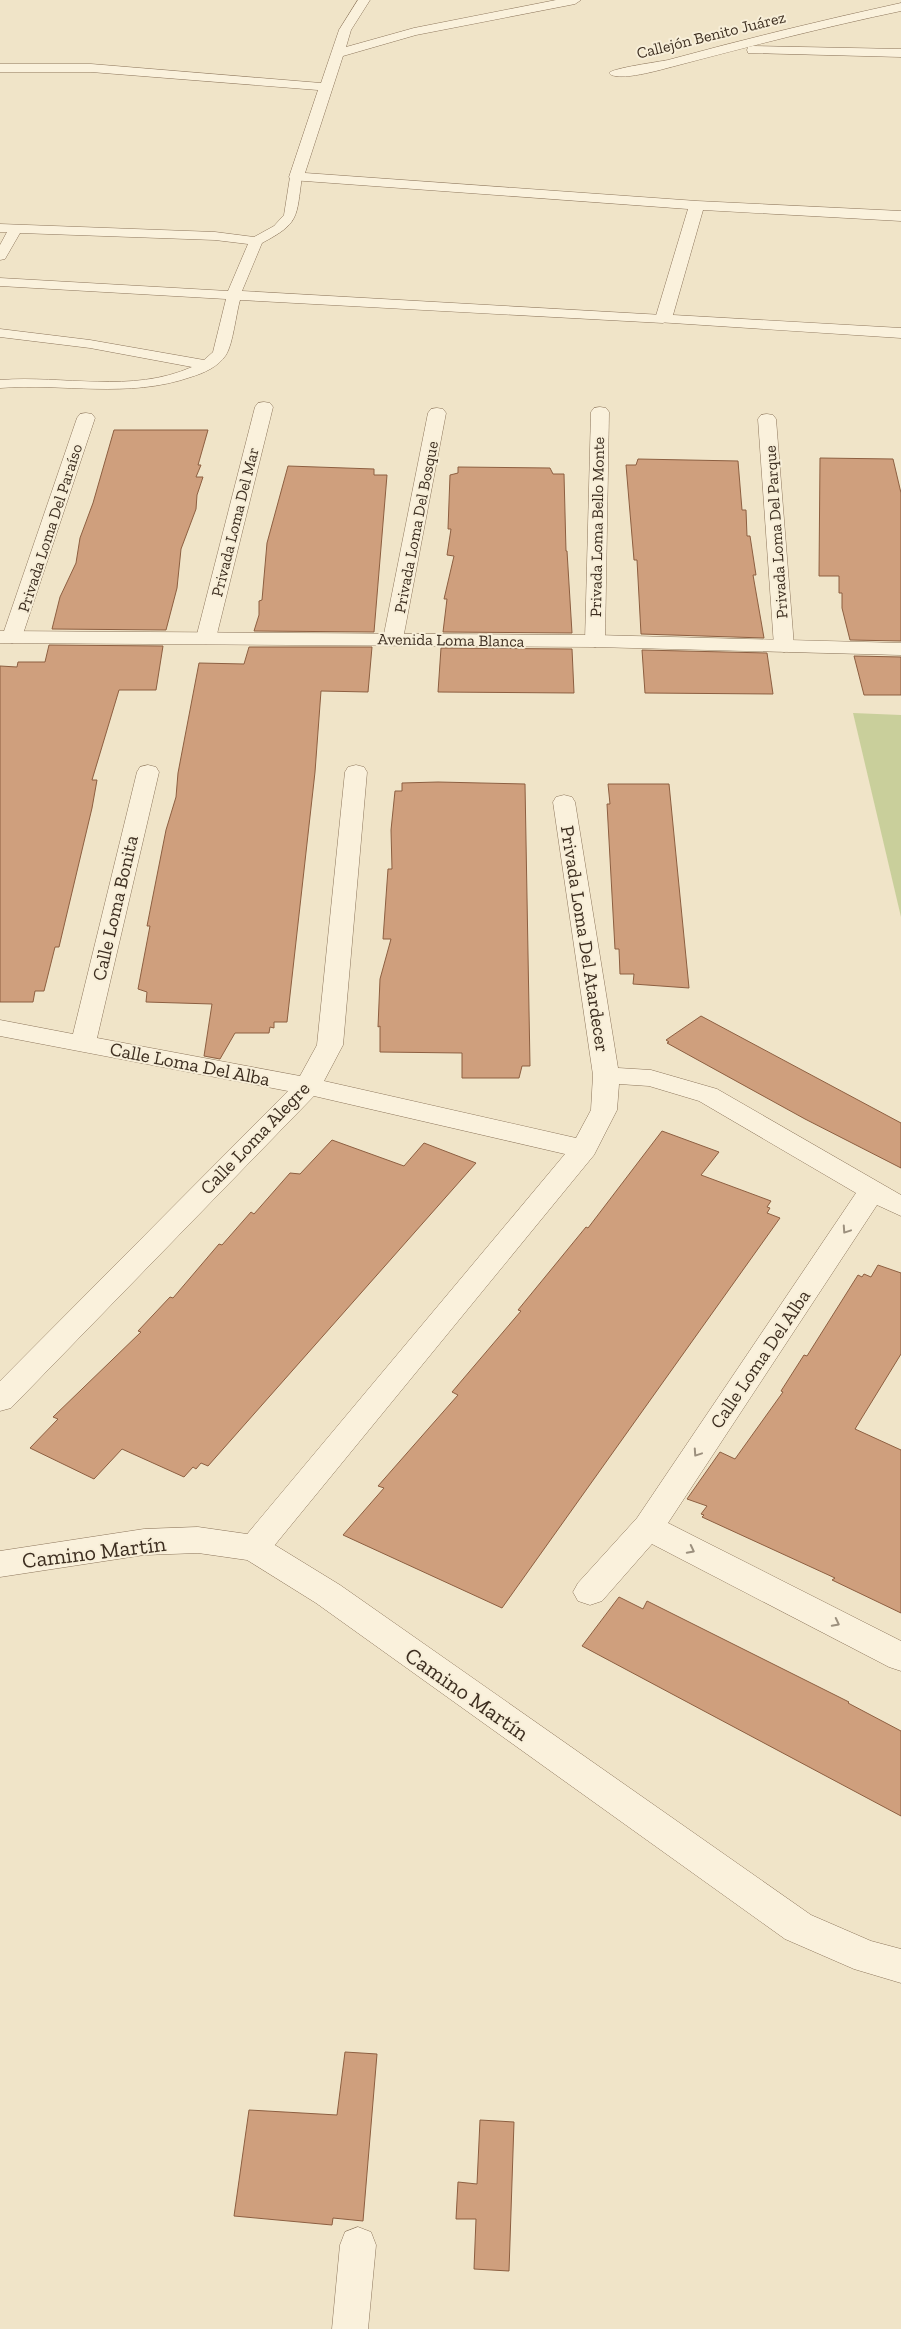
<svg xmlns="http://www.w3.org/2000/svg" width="901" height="2329" font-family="'Zilla Slab',serif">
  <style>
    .green { fill: #c9cf9b }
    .building { fill: #cf9f7d; stroke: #8d5f41 }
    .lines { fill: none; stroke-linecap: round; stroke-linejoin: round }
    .service-casing { stroke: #8d765c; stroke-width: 1 }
    .minor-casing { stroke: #8d765c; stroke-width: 1 }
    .tertiary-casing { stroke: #8d765c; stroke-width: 1 }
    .service { fill: #faf1dc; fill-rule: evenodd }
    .minor { fill: #faf1dc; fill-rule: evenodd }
    .tertiary { fill: #faf1dc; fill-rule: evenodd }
    .oneway { stroke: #9c907e }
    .labels { text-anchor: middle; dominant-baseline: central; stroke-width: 4; stroke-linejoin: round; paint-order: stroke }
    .far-street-label { font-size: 16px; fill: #3d2e20; stroke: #f7eed8 }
    .street-label { font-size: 19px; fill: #3d2e20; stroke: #f7eed8 }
    .near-street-label { font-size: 22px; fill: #3d2e20; stroke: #f7eed8 }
  </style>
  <rect width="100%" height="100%" fill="#f0e4c8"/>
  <path class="green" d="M853,713L901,715V917Z"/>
  <g class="building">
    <path d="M114,430H208L198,465H201L196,477H203L197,495L196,509L181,549L177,588L166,630L52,629L60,597L76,563L80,538L93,503Z"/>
    <path d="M820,458L893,459L901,493V641L850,640L842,608V593H839V576H819Z"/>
    <path d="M638,459L738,461L742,510H746L747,536H750L756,575H753L764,638L641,634L637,560H634L626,465H636Z"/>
    <path d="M288,466L374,469V475H387L374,632L254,631L259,615V601L262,600L267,543Z"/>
    <path d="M458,467L550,468L553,474H564L566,551H567L572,633L443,632L447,599H444L454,556L447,555L451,529H448L450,475L458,473Z"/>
    <path d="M49,645L163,646L156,690H119L92,780H97L92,808L59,947H55L44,991H35L33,1002H0V666L17,667L18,662H45Z"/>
    <path d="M249,647H372L368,692L321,691L315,772L287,1022H274V1028L270,1027L269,1033H235L220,1059L204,1056L212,1004L146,1002L147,992L138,989L150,926H147L166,830L176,797L178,773L199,663L244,664Z"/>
    <path d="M441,648L572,649L574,693L438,692Z"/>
    <path d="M642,650L767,653L773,694L645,693Z"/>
    <path d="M854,656L901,657V695H864Z"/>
    <path d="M438,782L525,784L530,1066H522L519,1078H462V1053L380,1052V1026L378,1027L380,979L391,939H383L388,869H392L391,830L395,791H402V783Z"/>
    <path d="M608,784H669L689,988L633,984L634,974H620L619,949H615L607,804H610Z"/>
    <path d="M701,1016L901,1123V1168L805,1119L667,1043L669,1042L666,1040Z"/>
    <path d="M662,1131L719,1152L701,1175L771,1201L767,1207L770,1208L767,1213L780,1218L502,1608L343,1535L384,1488L378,1486L458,1395L452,1392L521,1311L518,1310L586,1227L588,1228Z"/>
    <path d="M332,1140L404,1166L424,1143L476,1163L208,1466L201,1463L196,1469L193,1467L184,1477L122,1449L94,1479L30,1448L58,1419L53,1417L141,1332L138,1331L170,1297L173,1298L219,1244L222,1245L251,1212L254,1214L290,1173L300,1174Z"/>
    <path d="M878,1265L901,1273V1354L855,1429L901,1450V1613L832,1580L835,1578L702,1517L704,1515L701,1514L707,1506L687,1499L720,1452L735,1459L783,1392L781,1391L804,1355L807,1356L858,1275L862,1277L864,1274L871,1277Z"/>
    <path d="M619,1597L643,1609L647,1601L849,1702L848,1703L901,1731V1816L582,1646Z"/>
    <path d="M345,2052L377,2054L363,2221L333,2218L332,2225L234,2216L249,2110L337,2115Z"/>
    <path d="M480,2120L514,2122L509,2271L474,2269L476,2219H456L458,2182L477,2184Z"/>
  </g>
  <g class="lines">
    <g class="service-casing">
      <g id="service">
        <path d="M296,173L302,177C296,218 300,223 262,243L242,291L663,315L670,319L663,323L240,300C236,314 233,344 226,355C218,367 204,373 191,377C128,399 64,383 0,388V380C64,375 131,394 192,367L90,348L0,337V329L90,340L204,360L213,352L226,299L0,286V278L228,291L248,244L215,240L20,233L5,259L0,260V245L7,232H0V224L215,232L254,237L274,226L284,215L290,177Z"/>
        <path d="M358,2227L371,2232L376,2245L368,2329H332L340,2245L345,2232Z"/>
      </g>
    </g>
    <g class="minor-casing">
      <g id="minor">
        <path d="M358,0H370L351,30L346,47L414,28L556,0H581L575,4L416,35L343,56L305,173L697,201L901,211V221L703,210L673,315L901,328V338L657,322L655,319L688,209L291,180L289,177L318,90L91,72H0V64H91L321,83L339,30Z"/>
        <path d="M901,3V11C825,27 750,46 675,66C663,69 617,83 609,73C613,68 658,62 668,60C745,39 823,20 901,3Z"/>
        <path d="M753,46L901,49V57L748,53L747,50L748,47Z"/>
        <path d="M264,402L270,403L273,407L216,638L213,642L206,644L199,642L196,638L255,407L258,403Z"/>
        <path d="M600,407L606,408L609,412L605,641L602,645L595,647L588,645L585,641L591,412L594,408Z"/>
        <path d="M437,408L443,409L446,413L403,639L400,643L393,645L386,643L383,639L428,413L431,409Z"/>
        <path d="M86,413L92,414L95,418L22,637L19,641L12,643L5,641L2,637L77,418L80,414Z"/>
        <path d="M767,414L773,415L776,419L794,646L791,650L784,652L777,650L774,646L758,419L761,415Z"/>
        <path d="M148,765L156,767L159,772L97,1038L300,1076L317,1045L345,772L348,767L356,765L364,767L367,772L343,1045L324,1081L576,1138L591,1110L593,1075L553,802L556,797L564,795L572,797L575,802L618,1068L651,1070L717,1089L901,1195V1216L877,1205L668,1523L901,1641V1671L889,1667L652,1544L602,1601L590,1605L578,1601L573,1592L578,1583L637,1518L856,1193L699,1101L649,1086L619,1084L617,1110L594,1155L265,1557L254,1561L243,1557L238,1548L243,1539L565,1154L314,1096L11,1408L0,1411V1381L288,1091L0,1036V1020L73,1034L137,772L140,767Z"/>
      </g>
    </g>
    <g class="tertiary-casing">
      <g id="tertiary">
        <path d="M0,631L595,635L901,643V655L595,647L0,643Z"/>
        <path d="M198,1527L254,1535L265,1539L340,1585L811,1915L871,1941L901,1949V1983L854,1969L785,1939L316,1603L247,1560L198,1553L144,1555L0,1577V1551L144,1529Z"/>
      </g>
    </g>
    <use href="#service" class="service"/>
    <use href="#minor" class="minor"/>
    <use href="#tertiary" class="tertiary"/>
  </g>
  <defs><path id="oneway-chevron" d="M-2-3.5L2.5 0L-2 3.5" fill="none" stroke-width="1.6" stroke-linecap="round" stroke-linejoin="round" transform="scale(1.25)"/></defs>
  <g class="oneway">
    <use href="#oneway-chevron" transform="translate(846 1230) rotate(124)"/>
    <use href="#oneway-chevron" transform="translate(697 1453) rotate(124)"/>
    <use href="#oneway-chevron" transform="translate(691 1550) rotate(27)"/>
    <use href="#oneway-chevron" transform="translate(836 1623) rotate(27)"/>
  </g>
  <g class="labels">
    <g class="far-street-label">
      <text transform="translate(711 35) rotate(-14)">Callejón Benito Juárez</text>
      <text transform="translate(235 522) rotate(-76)">Privada Loma Del Mar</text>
      <text transform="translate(416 527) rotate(-79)">Privada Loma Del Bosque</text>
      <text transform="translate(597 527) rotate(-89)">Privada Loma Bello Monte</text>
      <text transform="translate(50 528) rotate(-72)">Privada Loma Del Paraíso</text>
      <text transform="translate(776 532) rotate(-94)">Privada Loma Del Parque</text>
      <text transform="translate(451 640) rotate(1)">Avenida Loma Blanca</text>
    </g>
    <g class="street-label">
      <text transform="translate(115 908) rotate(-77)">Calle Loma Bonita</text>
      <text transform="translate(585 939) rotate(81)">Privada Loma Del Atardecer</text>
      <text transform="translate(190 1064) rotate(11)">Calle Loma Del Alba</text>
      <text transform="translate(255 1138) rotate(-46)">Calle Loma Alegre</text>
      <text transform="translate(760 1359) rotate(-56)">Calle Loma Del Alba</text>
    </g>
    <g class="near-street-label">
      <text transform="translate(94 1552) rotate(-7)">Camino Martín</text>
      <text transform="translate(467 1694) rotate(35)">Camino Martín</text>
    </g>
  </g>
</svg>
